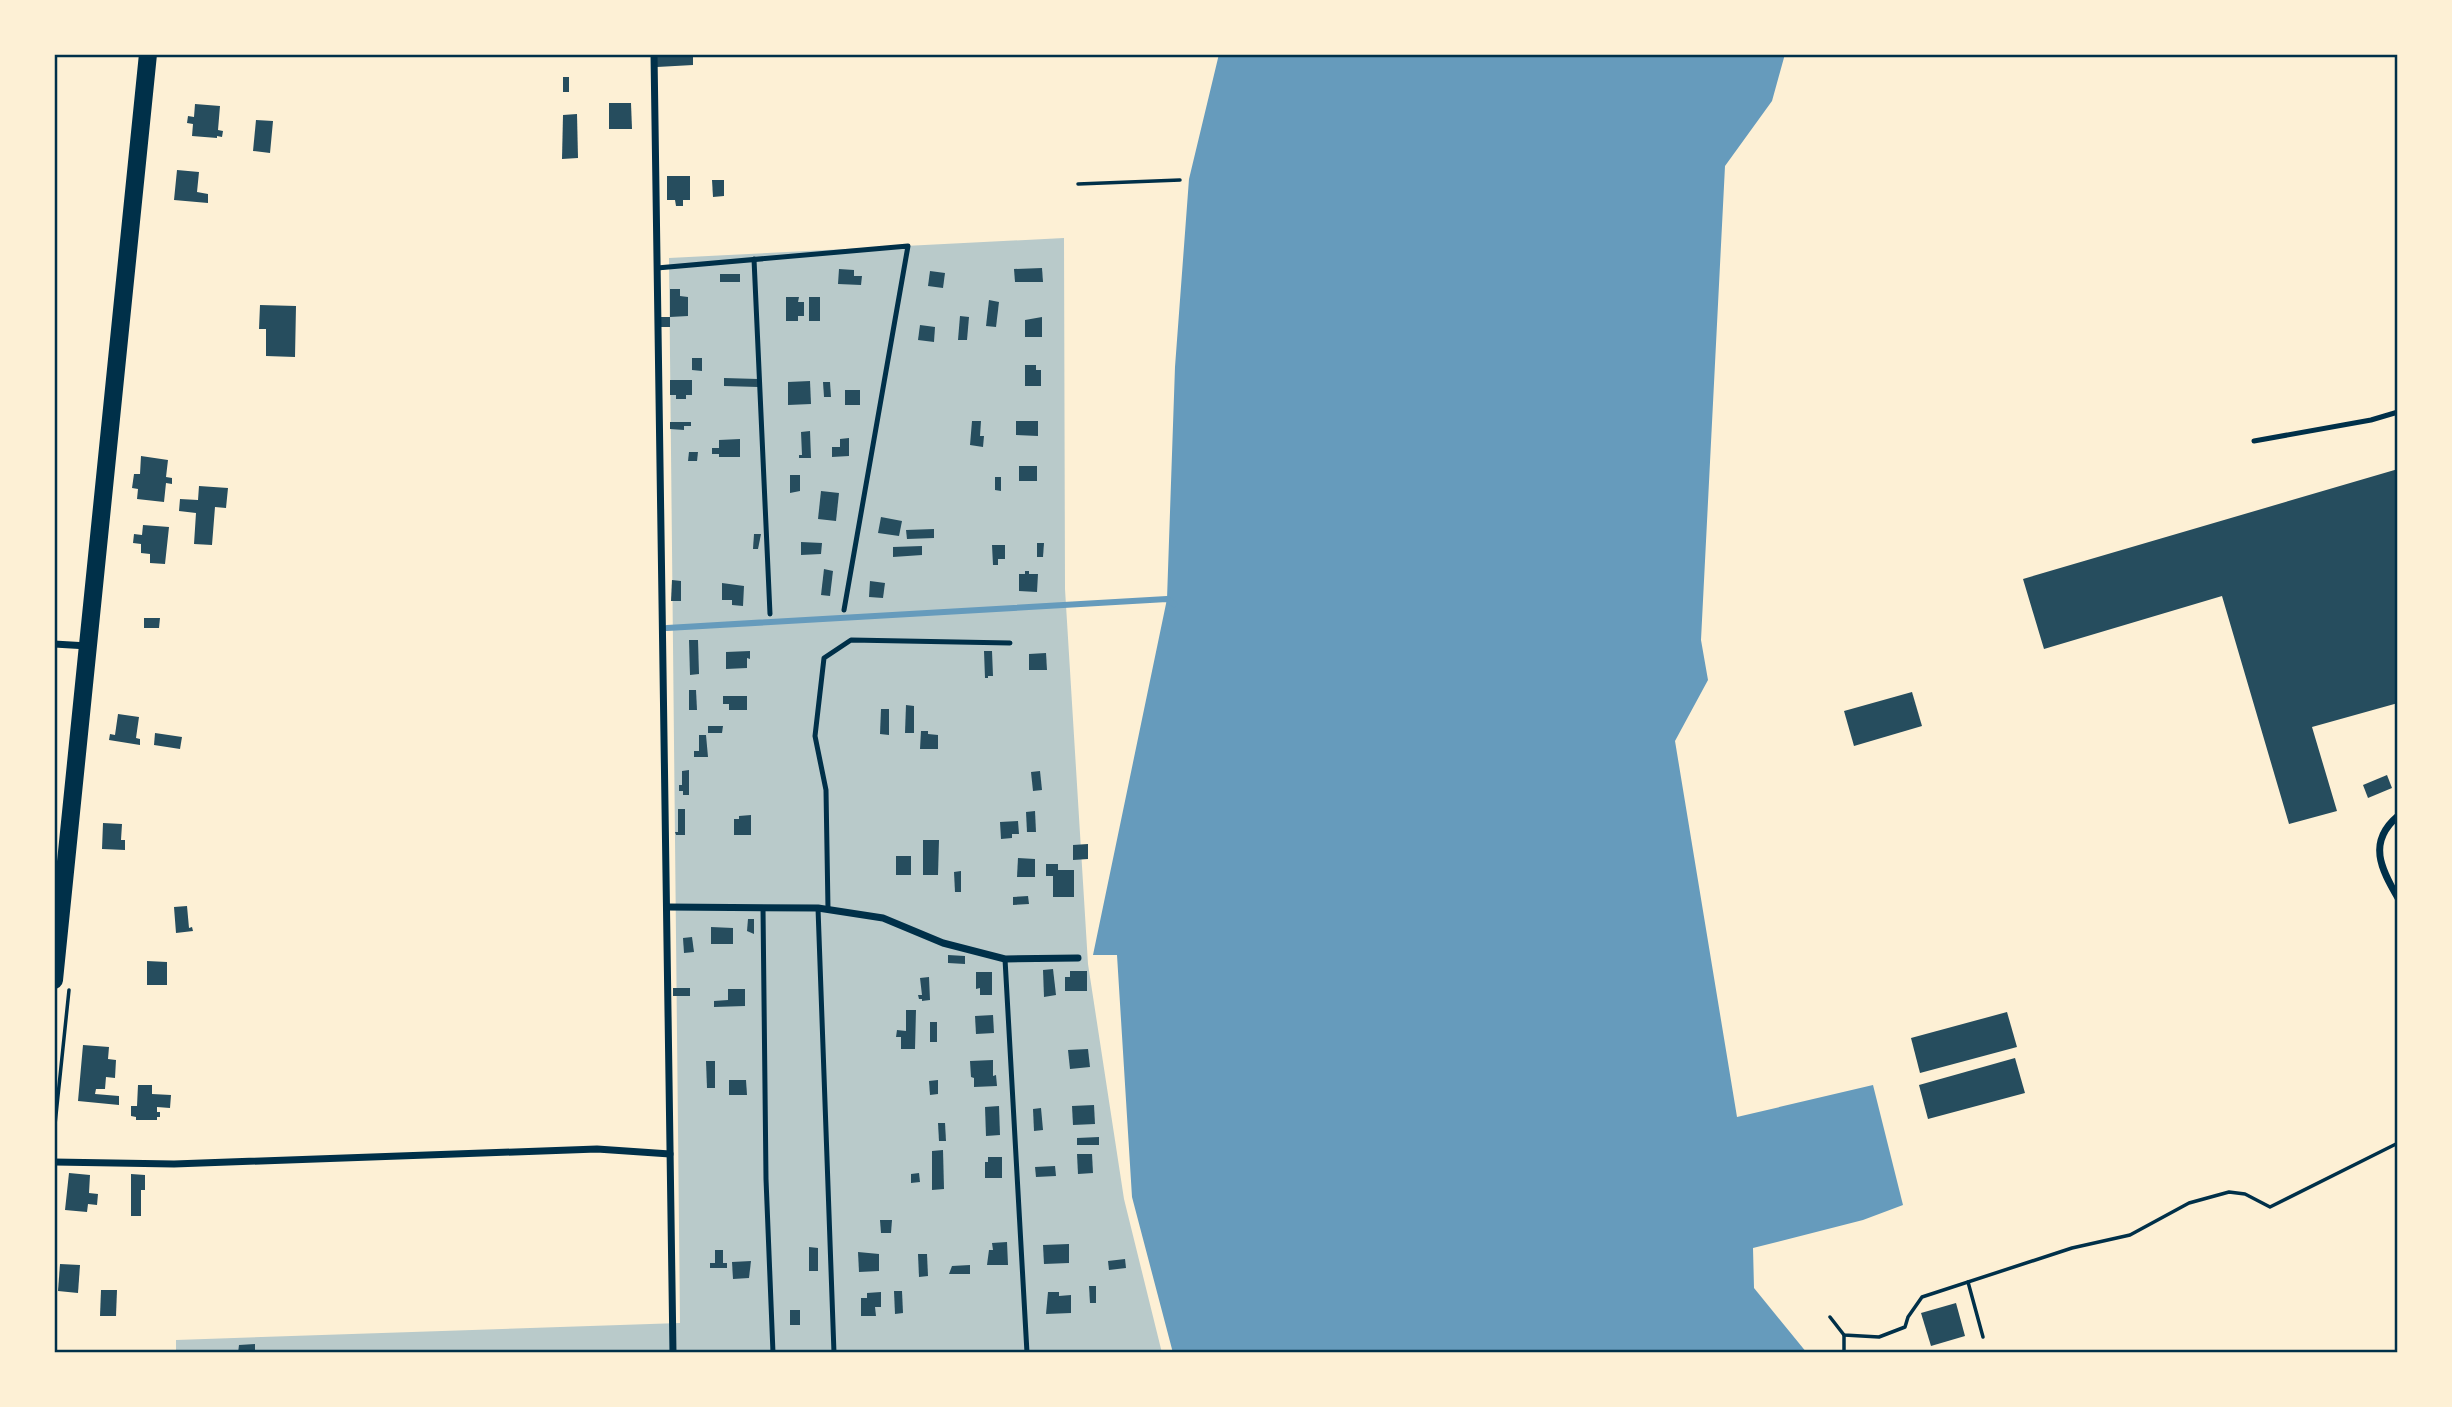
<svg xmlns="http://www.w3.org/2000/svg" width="2452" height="1407" font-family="'Sofia Sans Condensed',sans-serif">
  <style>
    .green { fill: #b9caca }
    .water { fill: #669bbc }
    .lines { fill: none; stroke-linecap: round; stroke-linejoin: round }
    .stream { stroke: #669bbc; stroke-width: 6 }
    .building { fill: #264d5e }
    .path { stroke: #003049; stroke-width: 3.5 }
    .service { stroke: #003049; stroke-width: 5 }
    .minor { stroke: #003049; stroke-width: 7 }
    .primary { stroke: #003049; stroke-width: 18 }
    .neatline { fill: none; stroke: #003049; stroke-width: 2.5 }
  </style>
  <rect width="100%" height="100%" fill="#fdf0d5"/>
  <path class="green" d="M1064,238L1065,589L1088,964L1124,1199L1162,1353H176V1340L680,1323L669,258Z"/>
  <path class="water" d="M1219,54H1785L1772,101L1725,166L1701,640L1708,680L1675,741L1737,1117L1873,1085L1903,1205L1863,1220L1753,1248L1754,1288L1807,1353H1173L1132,1197L1117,955H1093L1167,599L1175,367L1189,179Z"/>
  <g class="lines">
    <path class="stream" d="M667,628L1167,599L1174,604"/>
  </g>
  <g class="building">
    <path d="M657,54H693V65L657,67Z"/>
    <rect x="563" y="77" width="6" height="15"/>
    <path d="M609,103H631L632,129H609Z"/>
    <path d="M195,104L220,106L218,130L223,131L222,137L217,136V138L192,136L193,124L187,123L188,116L194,117Z"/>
    <path d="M577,114L578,158L562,159L563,115Z"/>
    <path d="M256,120L273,121L270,153L253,151Z"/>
    <path d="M177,170L199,172L197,192L208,194V203L174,200Z"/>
    <path d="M667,176H690V200H683V206H676L675,200H667Z"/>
    <path d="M712,180H724V196L713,197Z"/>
    <path d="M1042,268L1043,282H1015L1014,269Z"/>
    <path d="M839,269L854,270V276H862L861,285L838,284Z"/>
    <path d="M930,271L945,273L943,288L928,286Z"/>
    <rect x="720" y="274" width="20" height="8"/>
    <path d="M670,289H680V296L688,297V316L670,317Z"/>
    <path d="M786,297H799L798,302H804V316H798V321H786Z"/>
    <rect x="809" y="297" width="11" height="24"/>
    <path d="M989,300L999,302L996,327L986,326Z"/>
    <path d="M260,305L296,306L295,357L266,356V329H259Z"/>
    <path d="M960,316L969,317L967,340H958Z"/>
    <rect x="661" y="317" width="9" height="10"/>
    <path d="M1042,317V337H1025V320Z"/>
    <path d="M920,325L935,327L934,342L918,340Z"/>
    <path d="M692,358H702V371L692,370Z"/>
    <path d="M1025,365H1036V370H1041V386H1025Z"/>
    <path d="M724,378L758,379V387L724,386Z"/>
    <path d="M670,380H692V395H686V399H676V395H670Z"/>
    <path d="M810,381L811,404L788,405V382Z"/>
    <path d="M823,382H830L831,397H824Z"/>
    <rect x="845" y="390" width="15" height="15"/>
    <path d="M972,421H981L980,436H984L983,447L970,445Z"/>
    <path d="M1016,421H1038V436L1016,435Z"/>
    <path d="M670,422H691V426H684V430L670,429Z"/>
    <path d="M810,431L811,458H799V455H802L801,432Z"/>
    <path d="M849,438V456L832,457V447H840V439Z"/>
    <path d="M740,439V457H719V454H712V448H719V440Z"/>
    <path d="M689,452H698L697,461H688Z"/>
    <path d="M141,456L168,460L166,477L172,478V484L166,483L164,502L137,499L138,489L132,488L134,474H140Z"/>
    <rect x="1019" y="466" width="18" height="15"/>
    <path d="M2398,469V703L2312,727L2337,811L2289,824L2222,596L2044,649L2023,579Z"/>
    <path d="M790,475H800V491L790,493Z"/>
    <path d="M995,477H1001V491L995,490Z"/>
    <path d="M199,486L228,488L226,508L215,507L212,545L194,544L196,513L179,511L180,499L198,500Z"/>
    <path d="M821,491L839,493L836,521L818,519Z"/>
    <path d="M881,517L902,521L899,536L878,533Z"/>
    <path d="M143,525L169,527L165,564L150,563V554L141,553V544L133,543L134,534L142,535Z"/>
    <path d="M934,529V538L907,539L906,530Z"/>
    <path d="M754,534H761L758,549H753Z"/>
    <path d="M801,542L822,543L821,554L801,555Z"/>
    <path d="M1037,543H1044L1043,557H1037Z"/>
    <path d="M992,545H1005V559H998V565H993Z"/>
    <path d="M922,546V555L893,557V547Z"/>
    <path d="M824,569L833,571L830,596L821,595Z"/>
    <path d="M1025,571H1029V574H1038L1037,592L1019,591V574H1025Z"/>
    <path d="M672,580L681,581V601H671Z"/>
    <path d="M870,581L885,583L883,598L869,597Z"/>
    <path d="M722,583L744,586L743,606L732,605V600H722Z"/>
    <path d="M144,618H160L159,628H144Z"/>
    <path d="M689,640H698L699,674L690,675Z"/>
    <path d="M750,651V659L747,658V668L726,669V652Z"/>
    <path d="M984,651H992L993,676H988V678H985Z"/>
    <path d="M1046,653L1047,670H1029V654Z"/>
    <path d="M689,690H696L697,710H689Z"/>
    <path d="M1912,692L1922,726L1854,746L1844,711Z"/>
    <path d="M723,696H747V710H729V704H723Z"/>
    <path d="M906,705L914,706V733H905Z"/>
    <path d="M881,709H889V735L880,734Z"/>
    <path d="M118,714L139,717L136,738L140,739V745L109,740L110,734L115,735Z"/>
    <path d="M708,726H723L722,733H708Z"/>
    <path d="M921,731H928V734L938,735V749H920Z"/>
    <path d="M155,733L182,737L180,749L154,745Z"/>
    <path d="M699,735H706L708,757H694V751H699Z"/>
    <path d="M689,770V795H683V791H679V785H682V771Z"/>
    <path d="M1040,771L1042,790L1033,791L1031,772Z"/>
    <path d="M2387,775L2392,788L2368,798L2363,785Z"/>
    <path d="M678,809H685V835H676L675,832H678Z"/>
    <path d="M1035,811L1036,832H1027L1026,812Z"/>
    <path d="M751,815V835H734V819H739V816Z"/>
    <path d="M1018,821L1019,834H1012V838L1001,839L1000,822Z"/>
    <path d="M103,823L122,824L121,840H125V850L102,849Z"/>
    <path d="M923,840H939L938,875H923Z"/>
    <path d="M1088,844V859L1073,860V845Z"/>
    <rect x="896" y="856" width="15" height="19"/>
    <path d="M1018,858L1035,859V877H1017Z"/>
    <path d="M1046,864H1058V870H1074V897H1053V876H1046Z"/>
    <path d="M961,871V892H955L954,872Z"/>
    <path d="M1028,896L1029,904L1013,905V897Z"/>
    <path d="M187,906L189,928L192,927L193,931L176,933L174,907Z"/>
    <path d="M748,919H754V934L747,931Z"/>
    <path d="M711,927L733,928V944H711Z"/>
    <path d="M692,937L694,952L684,953L683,938Z"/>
    <path d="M948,955L965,956V964L948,963Z"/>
    <path d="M147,961L167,962V985H147Z"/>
    <path d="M1053,969L1056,995L1044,997L1043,970Z"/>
    <path d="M1070,971H1087V991H1065V977H1070Z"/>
    <path d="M976,972H992V995H980V988L976,989Z"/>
    <path d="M929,977L930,1000L922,1001V999H919L918,995H922L920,978Z"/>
    <rect x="673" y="988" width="17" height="8"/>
    <path d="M728,989H745V1006L714,1007V1001L728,1000Z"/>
    <path d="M906,1010H916L915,1049H901V1037H896L897,1030L906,1031Z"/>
    <path d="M2007,1012L2017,1047L1920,1073L1911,1038Z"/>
    <path d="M993,1015L994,1033L976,1034L975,1016Z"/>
    <rect x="930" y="1022" width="7" height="20"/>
    <path d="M83,1045L109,1047L108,1059L116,1060L115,1078L106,1077L105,1089H96L95,1094L119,1096V1105L78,1101Z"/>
    <path d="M1088,1049L1090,1067L1070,1069L1068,1050Z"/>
    <path d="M2015,1058L2025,1093L1928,1119L1919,1085Z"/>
    <path d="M993,1060V1076L996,1075L997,1086L974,1087V1078L971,1077L970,1061Z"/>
    <path d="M706,1061H715V1088H707Z"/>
    <path d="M729,1080H746L747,1095H729Z"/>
    <path d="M938,1080V1094L930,1095L929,1081Z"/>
    <path d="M138,1085H152V1094L171,1095L170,1108L157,1107V1112H160V1117H157V1120H136V1117L131,1116V1106H137Z"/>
    <path d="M1094,1105L1095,1124L1073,1125L1072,1106Z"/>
    <path d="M999,1106L1000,1135L986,1136L985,1107Z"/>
    <path d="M1041,1108L1043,1130L1034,1131L1033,1109Z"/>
    <path d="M938,1123H945L946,1141H939Z"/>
    <path d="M1099,1137V1145H1077V1138Z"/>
    <path d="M943,1150L944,1189L932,1190V1151Z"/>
    <path d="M1077,1154H1092L1093,1173L1078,1174Z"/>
    <path d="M988,1157H1002V1178H985V1162H988Z"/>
    <path d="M1055,1166L1056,1176L1036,1177L1035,1167Z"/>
    <path d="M69,1173L90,1175L89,1193L98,1194L97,1205L88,1204L87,1212L65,1210Z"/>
    <path d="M919,1173L920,1182L911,1183V1174Z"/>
    <path d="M131,1174L145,1175V1190H141V1216H131Z"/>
    <path d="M880,1220H892L891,1233H881Z"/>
    <path d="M1007,1242L1008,1265H987L989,1250H993L992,1243Z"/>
    <path d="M1069,1244V1263L1044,1264L1043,1245Z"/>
    <path d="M809,1247L818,1248V1271H809Z"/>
    <path d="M715,1250H723V1263H727V1268H710V1263H715Z"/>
    <path d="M858,1252L879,1254V1271L859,1272Z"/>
    <path d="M918,1254H927L928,1276L919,1277Z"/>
    <path d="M1125,1259L1126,1268L1109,1270L1108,1261Z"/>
    <path d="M751,1261L749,1278L733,1279L732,1262Z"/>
    <path d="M60,1264L80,1265L78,1293L58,1291Z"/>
    <path d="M970,1265V1274H949L952,1266Z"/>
    <path d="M1089,1286H1096V1303H1090Z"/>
    <path d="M101,1290H117L116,1316H100Z"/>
    <path d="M894,1291H902L903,1313L895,1314Z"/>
    <path d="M881,1292V1307H875L876,1316H861V1298H867V1293Z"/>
    <path d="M1048,1292H1059V1296L1071,1295V1313L1046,1314Z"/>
    <path d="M1956,1303L1965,1336L1931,1346L1921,1313Z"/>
    <rect x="790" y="1310" width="10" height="15"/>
    <path d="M255,1344V1353H238L239,1345Z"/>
  </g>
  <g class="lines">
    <g class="path">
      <path d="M1078,184L1180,180"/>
      <path d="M54,1134L69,990"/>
      <path d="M1968,1282L1983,1337"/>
      <path d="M1830,1317L1844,1335L1879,1337L1905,1327L1908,1317L1922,1297L2072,1248L2130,1235L2189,1203L2229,1192L2245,1194L2270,1207L2398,1143"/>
      <path d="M1844,1335V1353"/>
    </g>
    <g class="service">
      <path d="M754,259L770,614"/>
      <path d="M657,268L908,246L844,610"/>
      <path d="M2254,441L2371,420L2398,412"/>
      <path d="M763,908L766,1179L773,1353"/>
      <path d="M818,908L834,1353"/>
      <path d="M828,909L826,790L815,736L824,658L851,640L1010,643"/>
      <path d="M1005,959L1027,1353"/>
    </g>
    <g class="minor">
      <path d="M654,54L673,1353"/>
      <path d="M54,644L88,646"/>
      <path d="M2398,816C2367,842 2381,869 2398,898"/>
      <path d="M667,907L818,908L883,918L943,943L1005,959L1078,958"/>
      <path d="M54,1162L174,1164L597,1149L670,1154"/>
    </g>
    <path class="primary" d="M54,980L148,54"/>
  </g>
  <rect width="2452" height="1407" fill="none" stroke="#fdf0d5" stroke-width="112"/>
  <rect x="56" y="56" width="2340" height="1295" class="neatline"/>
</svg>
